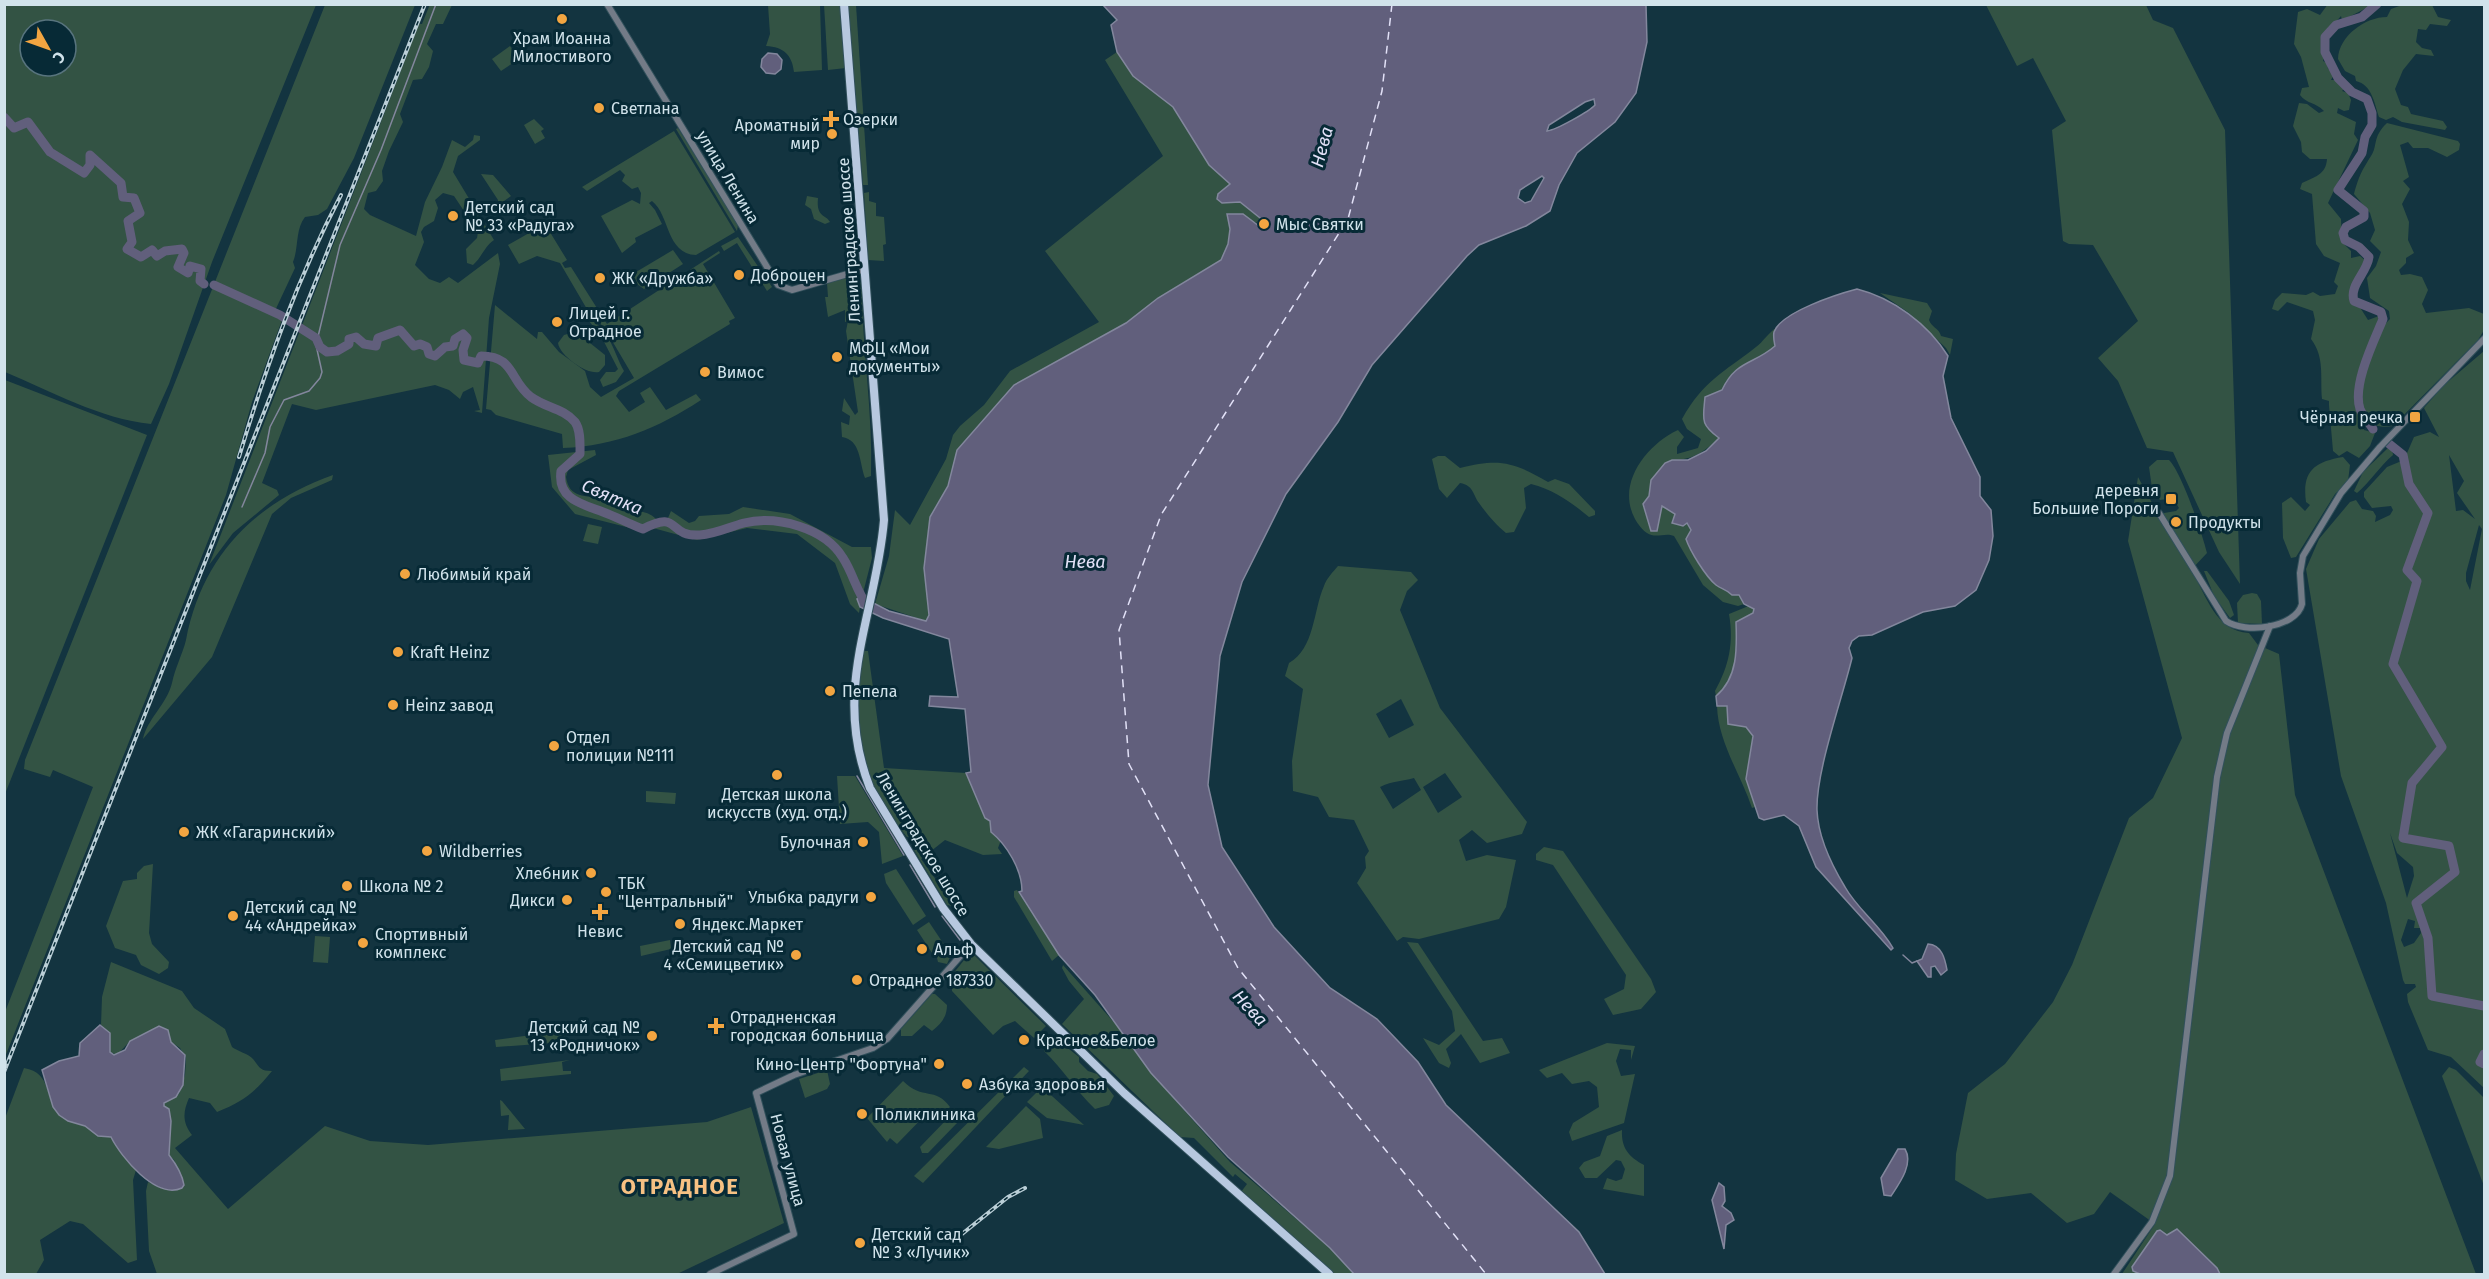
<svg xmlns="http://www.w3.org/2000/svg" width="2489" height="1279" font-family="'Fira Sans',sans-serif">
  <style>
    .green { fill: #335344; fill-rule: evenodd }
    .water { fill: #615f7c; stroke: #83879d; stroke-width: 1.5; fill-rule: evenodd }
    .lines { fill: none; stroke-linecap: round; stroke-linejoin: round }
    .stream { stroke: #83879d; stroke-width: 1.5 }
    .river { stroke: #615f7c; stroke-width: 9 }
    .ferry { stroke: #e2e1f7; stroke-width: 1.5; stroke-dasharray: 8 6; stroke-linecap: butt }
    .tertiary-casing { stroke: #31505b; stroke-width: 8 }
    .primary-casing { stroke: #31505b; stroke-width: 10 }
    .tertiary { stroke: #737b87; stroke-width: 6 }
    .primary { stroke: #b7c8df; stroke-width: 8 }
    .rail-casing { stroke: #bbcfd7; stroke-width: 4 }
    .rail { stroke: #072a36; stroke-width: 1.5; stroke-dasharray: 4.5; stroke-linecap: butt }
    .poi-dot { fill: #f2a541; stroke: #072a36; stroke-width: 2 }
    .labels { text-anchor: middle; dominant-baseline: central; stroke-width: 6; stroke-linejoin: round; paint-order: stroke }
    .poi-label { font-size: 16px; fill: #d1e3eb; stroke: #072a36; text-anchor: start }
    .street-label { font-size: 16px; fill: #d1e3eb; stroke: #072a36 }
    .water-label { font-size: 18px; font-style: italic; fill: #e2e1f7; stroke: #072a36 }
    .district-label { font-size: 22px; font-weight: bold; letter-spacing: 1.5px; fill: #f7c183; stroke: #072a36 }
  </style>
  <rect width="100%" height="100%" fill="#133440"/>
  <g class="green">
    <path d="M430,4L452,5L443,24H436L427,44L433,51L429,67L422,79L413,80L400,114L403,122L389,151L382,171L383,181L376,191L368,193L364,209L370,215L416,236L425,202L442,167L452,140L465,147L473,140L474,135L480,136V140L458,156L453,172L494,240C484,247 482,257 473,265L467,263L466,249L477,238L478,232L454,196L443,193L435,200L438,208L434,221L424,227L421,232L424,242L415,265L429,279L440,283L449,277L458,283L498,253L500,264L489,318L482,413L474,411L480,410L473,387L463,392L460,399L449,390L435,385L316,410L292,404L262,483L277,490L279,495L233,533L209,565L419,24H422Z"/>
    <path d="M2328,4L2372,5L2345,19L2342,20L2341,16C2332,27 2316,37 2325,53L2323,61L2327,63L2328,69L2336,71L2331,80H2336L2345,88L2342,91L2348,93L2351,100L2349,110L2344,111L2338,108L2337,113L2356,122L2354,134L2358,140L2328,203L2341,219L2342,242L2351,251V258L2360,256L2366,261L2350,298L2356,301L2368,320L2379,316L2376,327L2383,326L2390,319L2389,311L2370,298L2367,278L2376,266L2381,252L2370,241L2375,230L2370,213L2354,194C2359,176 2361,172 2371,156C2378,146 2372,137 2387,123L2458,141L2460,144L2459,150L2447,157L2428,148H2413L2408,142L2400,145L2409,177L2403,181L2410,189L2402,204L2409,222L2408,240L2414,253L2406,258V263L2399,270L2401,275L2410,274L2422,277L2428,290L2422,304L2426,313L2469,308L2484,314V330L2478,340L2393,426C2373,430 2362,419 2360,400L2355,406L2364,430L2375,433L2370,446L2359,458L2347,451L2339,456L2333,451L2329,405V401L2322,399C2320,378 2325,357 2311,339L2315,320L2313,311L2287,302L2278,311L2272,309L2275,300L2282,293L2306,295L2313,292L2320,296L2335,294L2338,286L2334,282L2340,263L2324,256L2316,244L2312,194L2300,189L2302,183C2314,177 2326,175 2327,159H2310L2302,152L2301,142L2293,126L2299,103L2307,104L2319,113L2324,111C2315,102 2307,104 2300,95L2302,88L2309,87L2301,57L2294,44L2298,12L2307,9L2320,15Z"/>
    <path d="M4,5H316L212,262L169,384L151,424C100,419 51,391 5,372ZM30,30H66V66H30Z"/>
    <path d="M325,5H415L354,158L327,209L318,215L305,217C295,230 299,247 293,262L295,268L273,315L282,320L252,402L226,495L5,1057V1012L93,787L53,770L50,777L24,769L25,760Z"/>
    <path d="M768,5H820L822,70L794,72C792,55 784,47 766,46L770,34Z"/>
    <path d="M824,5H840L846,68L828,70Z"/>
    <path d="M848,5H856L868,185H863Z"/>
    <path d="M1986,5H2146L2153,20L2173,28L2225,130L2240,584L2219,552L2173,452L2147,448L2118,381L2098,358L2138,321L2093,245L2069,244L2063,241L2052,130L2066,121L2033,58L2017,66Z"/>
    <path d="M2402,5H2432L2438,17L2451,20L2447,26L2430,24L2426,30L2418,29L2416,42L2422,48L2431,50L2434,56L2416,54L2403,70L2395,89L2401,105L2408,107L2411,114L2443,121L2447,127L2445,130L2402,122L2393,117L2386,120L2379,117C2374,102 2372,85 2356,81L2355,76L2345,71L2338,59C2339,36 2365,17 2387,17L2391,9Z"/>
    <path d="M510,46L519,59L501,71L492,59Z"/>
    <path d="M1117,52L1133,76L1173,107L1209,165L1230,184L1218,194L1222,203L1240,202L1270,226L1263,229L1256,222L1230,229L1228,244L1221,260L1158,298L1126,323L1014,385L957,450L948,486L930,516L924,568L929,615L926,621L875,604L889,556L895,510L910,525L946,459L953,435L960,426L984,405L1010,371L1099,322L1045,251L1163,156L1105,60Z"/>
    <path d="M534,119L544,129L541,131L545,138L535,144L524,125Z"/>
    <path d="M678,128L738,225L737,231L676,129Z"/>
    <path d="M674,131L735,232L696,255C666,254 670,215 652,201L649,203L655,210L662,224L635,238L636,242L622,253L601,216L632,200L640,204L641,193L638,187L632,189L622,181L625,175L620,170L587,191L582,187Z"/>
    <path d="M481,174L493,175L511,196L497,206L498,200Z"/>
    <path d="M869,192V201L876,203V216L884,217L886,244L883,245L884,261L868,260L864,193Z"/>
    <path d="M807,196L818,198C816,218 826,214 830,222L825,224L814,219L811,209L805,205Z"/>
    <path d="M545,224L567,260L562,263L565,268L571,267L607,324L719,251L720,253L703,264L735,318L729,321L730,324L619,391L616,396L629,412L645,402L640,393L650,387L666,410L696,394L701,400C658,428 616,446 563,448L562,434L496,415L491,410L486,409L495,305L537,339L538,332H542L559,352L585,371L590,387L601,397L634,378L604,327L591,316L560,263L537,256L519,264L508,245Z"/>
    <path d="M738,237L772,287L767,291L737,243L724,251L721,246Z"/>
    <path d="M673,250L683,264L644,289L630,279L631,275Z"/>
    <path d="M851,276L859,279L862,287C862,349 873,413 871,476L865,478C859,461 861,440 842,437L841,422L849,425L850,416L842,411L844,398L855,415L858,412L846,331L848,321L845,322V310L828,317L825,297H828L827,283Z"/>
    <path d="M1880,293L1927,303L1932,311L1929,320C1931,327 1939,328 1941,336L1953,339L1950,355L1946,348L1909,313Z"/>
    <path d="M591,318C613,337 612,349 624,371L616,382L603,387L600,380L606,372H615L618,369L601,336L589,321Z"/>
    <path d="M1776,328L1773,335L1776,346C1754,364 1735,360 1722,390L1705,397C1703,417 1702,427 1719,438C1704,452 1693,460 1672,460L1651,480L1649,496L1643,504L1651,531H1657L1662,506L1675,514L1672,522L1687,523L1691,530L1686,539C1690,551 1706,578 1716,585C1721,589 1726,589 1732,595H1739L1744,604L1738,606L1723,602L1703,585L1674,536C1665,532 1656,539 1647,533C1642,530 1638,524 1635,519C1616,484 1646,445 1678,430L1684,437L1677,447V454L1698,448L1701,439L1687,429L1682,419C1704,380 1723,373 1756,347C1763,342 1768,333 1776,328Z"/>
    <path d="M571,333L580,335L605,355V365L599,372C587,375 560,356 558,343L564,335Z"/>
    <path d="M2484,351V1088L2451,1057L2428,1050L2408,1002L2407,994L2416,987L2415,984H2405L2403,980L2386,903L2341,776L2306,569L2319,539L2350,502L2356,500L2362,509L2373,511L2376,516L2375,522L2390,515L2393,510L2391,506L2372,508L2364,497V492L2387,467L2404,460L2414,437L2430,432L2439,437L2424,408L2443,386ZM2449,455L2464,481L2457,493L2475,519L2463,510L2456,511ZM2479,525L2482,529L2470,590L2466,581V573ZM2390,833L2397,853L2413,867L2414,876L2407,898ZM2408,919L2415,921L2414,928H2420L2421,933L2414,943L2404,947L2401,940Z"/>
    <path d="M5,380L147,435L5,794Z"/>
    <path d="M2388,448L2392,449L2393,455C2380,466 2370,482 2357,493L2354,491L2363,472Z"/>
    <path d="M595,450L596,455L568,470L566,477C569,499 586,495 603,499C611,500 617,506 625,509C637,513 646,509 656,519L668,518L671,511L689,523L695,521L699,516L729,514L743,507L790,514L852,547H871L872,558L862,597L857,599L860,607L859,613L850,604L835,563L797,534L747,528L697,540L653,528L642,531L575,514L552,487L548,455Z"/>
    <path d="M1438,456H1445L1460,468C1500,458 1513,462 1548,482L1555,479L1569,484L1595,511V515L1589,517C1571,502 1554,490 1531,484L1524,488L1526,508L1514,532L1506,533C1496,525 1486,513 1479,503C1472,493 1474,486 1460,483L1447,498L1439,489L1432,459Z"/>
    <path d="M2343,457L2350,465L2348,481L2335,494L2296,557L2291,558L2283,538L2282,503L2291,497L2305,511L2310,505L2306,502C2302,472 2313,462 2343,457Z"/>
    <path d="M2157,460H2169C2182,473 2202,533 2207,553L2191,570C2207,596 2215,631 2249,633L2258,645L2279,654L2295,795L2476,1274H2220L2177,1230L2133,1271L2140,1274H2122L2155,1224L2110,1192L2094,1214L2067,1223L2031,1193L1987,1199L1955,1180L1956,1154L1968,1093L2005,1064L2053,1002L2072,965L2129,818L2153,798L2182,738L2128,541L2138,477L2158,514L2176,511L2179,508L2173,498L2160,500L2152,488L2149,467Z"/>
    <path d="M333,475L332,480L291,498L272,514L212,657L143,739C147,719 167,704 172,683C175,668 183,653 186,640C202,557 254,503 333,475Z"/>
    <path d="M588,524L602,527L598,544L583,541Z"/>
    <path d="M1338,566L1411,572L1418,580L1407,591L1400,610L1440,708L1527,822L1522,834L1487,843L1472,830L1459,840L1466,861L1487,855L1516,860L1506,907L1499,919L1419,939L1403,937L1397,941L1357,883L1366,868L1365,857L1369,851L1354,820L1329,817L1318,797L1293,791L1292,761L1303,689L1285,676L1289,663C1315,648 1313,611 1324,586C1326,579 1333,572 1338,566ZM1401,699L1414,725L1389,738L1376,714ZM1445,773L1462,797L1438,813L1423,787ZM1414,778L1421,790L1393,809L1380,787C1394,780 1401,782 1414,778Z"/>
    <path d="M2204,571H2207L2229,601L2234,615L2230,618L2214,596Z"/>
    <path d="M2252,593L2257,594L2261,601L2262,624L2238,623L2237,603L2243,595Z"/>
    <path d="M1751,605L1754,609L1753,613L1736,622C1737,648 1738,678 1716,696L1715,691C1729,666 1734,643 1729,614Z"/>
    <path d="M864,651H868L884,768L966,773L985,818L990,821L991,832L1001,840L998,848L1002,854L983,855L945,840L921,859L954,905L952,906L947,905L914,850L916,847L910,836L907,837C895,822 882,805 874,787C857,747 853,693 864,651Z"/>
    <path d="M1717,706H1727L1733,723L1746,727L1754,736L1746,779L1754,797L1755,807L1752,808C1741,775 1718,742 1717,706Z"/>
    <path d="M837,776H855L903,856L882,864L879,832L868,822L840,824Z"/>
    <path d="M646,791L676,793L675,804L646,802Z"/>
    <path d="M1544,847L1563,851L1651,979L1656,992L1641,1009L1613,1015L1604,999L1624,989L1626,975L1553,865L1536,860V854Z"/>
    <path d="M153,864L149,933L152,944L169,962L168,968L159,974L141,965L136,955L115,948L106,926L123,881L137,879V873L144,866Z"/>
    <path d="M896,869L926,916L913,925L886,883L884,874Z"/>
    <path d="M1017,890L1059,955L1052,961L1014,897V891Z"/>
    <path d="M929,922L951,955L947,964L938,962L936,954L932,953L917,930Z"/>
    <path d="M315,936L330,937L328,963L313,962Z"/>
    <path d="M670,940L671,949L641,956L640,946Z"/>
    <path d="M1407,942L1418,943L1483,1041L1502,1038L1510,1053L1480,1063L1461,1034L1446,1049L1451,1063L1449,1068L1439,1063L1423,1038L1439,1045L1455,1031L1452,1011Z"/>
    <path d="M969,954H973L1046,1026L1034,1038L1015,1021L1003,1026L993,1035L952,991V975Z"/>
    <path d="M111,962L182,991L194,1008L225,1029L232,1047C237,1051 249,1054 253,1059C260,1068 260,1071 272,1071C254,1093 244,1101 217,1112L210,1103L189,1098C183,1112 182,1122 192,1135L175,1148L228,1209L325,1126L370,1141L428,1145L707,1122L751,1107L784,1223L677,1274H157L149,1251L146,1191L148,1182L159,1187L179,1172L174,1160L169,1155L171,1121L169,1109L164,1106V1103L179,1094L185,1075L186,1058L180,1048L171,1042L168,1030L159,1026L130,1041L117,1055L110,1052V1033L101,1025L102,997Z"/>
    <path d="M1063,965L1127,1037L1151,1073L1230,1162L1330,1248L1354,1274H1335L1244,1195L1241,1192L1247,1184L1235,1174L1233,1177L1194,1138L1180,1137L1062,1024L1084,999L1069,981L1062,968Z"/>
    <path d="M932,994H935L947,1005C947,1017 941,1024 932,1031L924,1025L912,1036H901V1029Z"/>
    <path d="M567,1027L565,1030V1042L496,1047L495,1040L560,1031V1028Z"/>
    <path d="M1050,1038H1055L1079,1057V1062L1088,1071L1097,1074L1114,1096L1109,1105L1095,1109C1075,1090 1064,1070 1044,1051V1045Z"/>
    <path d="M1607,1043L1635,1046L1631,1060V1050L1620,1049L1616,1061L1621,1076L1635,1074L1624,1123L1572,1141L1569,1132L1573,1123L1599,1107L1597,1087L1589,1081L1572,1084L1562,1073L1547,1078L1539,1070Z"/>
    <path d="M570,1060L562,1062L563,1071H571V1074L501,1081L500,1069Z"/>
    <path d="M1024,1067L1029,1071L923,1183L914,1176Z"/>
    <path d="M2449,1067L2456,1070L2484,1098V1186L2442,1076Z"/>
    <path d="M24,1068C53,1073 44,1099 59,1115C67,1123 77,1121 85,1126C95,1133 99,1137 111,1137L136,1170L133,1180L137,1260L128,1263L83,1224L70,1221L40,1240L44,1260L36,1274H5L4,1121Z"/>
    <path d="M827,1070L830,1084L827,1089L805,1098L799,1079Z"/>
    <path d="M903,1081C923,1101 935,1086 950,1107L943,1114L932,1108L897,1144L890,1138L887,1142L867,1118Z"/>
    <path d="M1042,1087L1084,1125L1047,1118L1027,1102Z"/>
    <path d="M500,1100L502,1101L525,1129L508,1130L509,1115L501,1116Z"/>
    <path d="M1026,1106L1040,1119L1043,1138L999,1149L986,1147Z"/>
    <path d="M955,1115L959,1120L957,1123L928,1153H922L920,1147L950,1116Z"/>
    <path d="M1622,1130C1621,1148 1629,1157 1644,1165V1196L1603,1189L1607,1178L1616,1181L1622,1179L1625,1169L1621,1161L1616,1160L1597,1178H1585L1579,1168L1584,1162L1600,1156L1607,1136Z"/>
  </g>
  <g class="water">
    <path d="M1103,5H1646L1647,42L1636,93L1615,122L1577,153L1559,185L1550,211L1526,226L1479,245L1467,256L1372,365L1338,422L1286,494L1242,582L1220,656L1208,785L1222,847L1274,927L1330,988L1377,1019L1418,1062L1446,1105L1579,1232L1605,1274H1354L1330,1248L1228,1157L1151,1073L1095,995L1059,955L1019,892L1022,891C1022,870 1007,845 991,832L990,821L985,818L966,773L971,772L965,709L929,706L930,696L958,697L949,639L883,618L860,607L857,599L862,597L889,611L926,621L929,615L924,568L930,517L948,486L957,450L1014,385L1126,323L1158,298L1221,260L1228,244L1230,229L1227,214H1243L1263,229L1270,226L1240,202L1222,203L1217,199L1218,194L1230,184L1209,165L1173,107L1133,76L1117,52L1111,25L1117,20ZM1594,99L1595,105C1590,111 1556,130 1547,131L1549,125L1585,102ZM1542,176L1544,178L1531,201L1525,203L1518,198L1520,190Z"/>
    <path d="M768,53L777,54L782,60L781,69L775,74L766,73L761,67L762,59Z"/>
    <path d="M1857,289C1893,298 1928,324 1948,356L1943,376L1951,418L1980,477V496L1991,510L1993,536L1989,560L1976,590L1955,606L1923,612L1872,635L1859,636L1852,641L1849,648L1852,658C1842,699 1816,771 1817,810C1818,838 1831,864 1845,887C1858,910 1880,925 1893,948L1891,950L1816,867L1799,826L1784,815L1764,820L1759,818L1746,779L1753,736L1746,727L1728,724L1727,706H1717L1716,696C1738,678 1737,648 1736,622L1753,613L1754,609L1744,604L1739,595H1732C1726,589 1721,589 1716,585C1706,577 1690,551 1686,539L1691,530L1687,523L1683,526L1672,523L1675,514L1662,506L1657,531H1651L1643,504L1649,496L1651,480L1665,463L1672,460H1688L1706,451L1719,438C1700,424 1703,420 1705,397L1722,390C1736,360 1753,365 1775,346C1774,341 1773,337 1774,332C1781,312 1838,294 1857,289Z"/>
    <path d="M1928,944C1942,945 1945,959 1947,970L1941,975L1935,966L1931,967V977H1928L1917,961L1922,959Z"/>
    <path d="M100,1025L110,1033V1052L114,1055L125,1050L130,1041L159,1026L168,1030L171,1042L185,1055L183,1085L176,1097L164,1103V1106L169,1109L171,1121L169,1155C176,1164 182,1173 184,1185L182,1188C156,1200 121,1157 111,1137L98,1136L85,1126L68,1121L59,1115L53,1107L42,1070L59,1061L79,1056L80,1043Z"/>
    <path d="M1898,1149H1905C1914,1164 1899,1184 1891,1196L1884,1195L1881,1178Z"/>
    <path d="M1719,1183L1724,1187L1725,1201L1722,1206L1731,1213L1734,1220L1726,1225L1724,1249L1712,1200Z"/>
    <path d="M2177,1229L2217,1268L2220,1274H2140L2133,1271L2132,1267L2157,1231L2160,1230L2167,1235Z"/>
  </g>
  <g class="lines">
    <g class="stream">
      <path d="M242,507L265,453L270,427L284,400L309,391L320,378L322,372L316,345L340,245L381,150L436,4"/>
      <path d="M857,776L904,855"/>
      <path d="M910,865L935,907"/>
      <path d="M942,916L960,940"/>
      <path d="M1903,955L1912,963L1917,961"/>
    </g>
    <g class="river">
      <path d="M4,117L14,128L28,122L50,152L84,173L90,165V155L121,183L123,197L134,198L140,213L128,221L132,242L127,249L141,257L152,250L157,256L165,251L182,249L184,253L178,267L188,273L190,266L201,269L200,281L204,284"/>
      <path d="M214,285L280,315L316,338L320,347L327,352L337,351L349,344V339L356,337L364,344L376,346L378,338L400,330L414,346L420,344L427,347L429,354L435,356L445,347L453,346L455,339L463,334L467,338L463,350L464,360L478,363L481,356C515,356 509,380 531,397C546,408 563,408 575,422C581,430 580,445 580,454L561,471C557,499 582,504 603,512C617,517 629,524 643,529C681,509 666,537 700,535C716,534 729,527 744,523C777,515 825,528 843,558C853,573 857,593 868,606"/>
      <path d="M2373,429C2369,423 2363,416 2360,409C2352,385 2374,341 2383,319L2381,312L2354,301C2349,285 2367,273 2369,257L2359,247L2345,240L2343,233L2346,227L2364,217V211L2338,190L2362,153L2365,137L2372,125V113L2367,99L2352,92L2338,78L2325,52V37L2336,25L2362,17L2377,4"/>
      <path d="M2388,443L2403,455L2409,484L2428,513L2407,570L2417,581L2393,664L2442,747L2412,783L2403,838L2449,846L2455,872L2416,903L2428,938L2432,996L2484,1006"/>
      <path d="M2484,1054L2480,1062L2484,1064"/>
    </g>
    <path class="ferry" d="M1392,4L1382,91L1348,219L1161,515L1119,630L1129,764L1238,968L1486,1274"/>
    <g class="tertiary-casing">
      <g id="tertiary">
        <path d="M607,4L778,285L792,290L865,269"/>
        <path d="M2159,513L2226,621C2245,634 2296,628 2302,604L2300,573L2303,556L2341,493L2380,447L2484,339"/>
        <path d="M710,1274L794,1234L756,1093L794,1075L873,1048L887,1039L971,944"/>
        <path d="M2114,1274L2152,1222L2170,1176L2217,777L2227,733L2270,626"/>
      </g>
    </g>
    <g class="primary-casing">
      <path id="primary" d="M844,4L884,520C876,616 831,689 870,788L943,908L971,944L1124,1093L1329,1274"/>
    </g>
    <use href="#tertiary" class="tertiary"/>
    <use href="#primary" class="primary"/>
    <g class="rail-casing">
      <g id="rail">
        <path d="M239,457C266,367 297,279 341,195"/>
        <path d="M4,1072L425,4"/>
        <path d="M962,1234L1008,1197L1025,1188"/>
      </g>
    </g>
    <use href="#rail" class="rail"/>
  </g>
  <g class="poi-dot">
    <circle cx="562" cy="19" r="6"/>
    <circle cx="599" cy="108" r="6"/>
    <path d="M828 110h6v6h6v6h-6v6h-6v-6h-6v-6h6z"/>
    <circle cx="832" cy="134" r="6"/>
    <circle cx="453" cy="216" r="6"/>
    <circle cx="1264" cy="224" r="6"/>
    <circle cx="739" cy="275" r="6"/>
    <circle cx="600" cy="278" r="6"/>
    <circle cx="557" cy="322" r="6"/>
    <circle cx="837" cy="357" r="6"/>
    <circle cx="705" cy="372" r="6"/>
    <rect x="2409" y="411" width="12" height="12" rx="3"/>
    <rect x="2165" y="493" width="12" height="12" rx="3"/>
    <circle cx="2176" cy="522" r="6"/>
    <circle cx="405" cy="574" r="6"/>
    <circle cx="398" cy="652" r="6"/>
    <circle cx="830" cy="691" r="6"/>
    <circle cx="393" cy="705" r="6"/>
    <circle cx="554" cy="746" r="6"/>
    <circle cx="777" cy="775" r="6"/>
    <circle cx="184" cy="832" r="6"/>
    <circle cx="863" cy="842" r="6"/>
    <circle cx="427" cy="851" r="6"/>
    <circle cx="591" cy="873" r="6"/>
    <circle cx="347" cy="886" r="6"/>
    <circle cx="606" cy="892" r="6"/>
    <circle cx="871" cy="897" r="6"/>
    <circle cx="567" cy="900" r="6"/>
    <path d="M597 903h6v6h6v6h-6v6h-6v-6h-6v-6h6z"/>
    <circle cx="233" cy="916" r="6"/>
    <circle cx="680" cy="924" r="6"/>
    <circle cx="363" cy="943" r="6"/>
    <circle cx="922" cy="949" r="6"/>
    <circle cx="796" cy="955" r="6"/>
    <circle cx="857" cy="980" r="6"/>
    <path d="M713 1017h6v6h6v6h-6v6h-6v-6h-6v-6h6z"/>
    <circle cx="652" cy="1036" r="6"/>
    <circle cx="1024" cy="1040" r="6"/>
    <circle cx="939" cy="1064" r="6"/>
    <circle cx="967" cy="1084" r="6"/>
    <circle cx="862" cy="1114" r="6"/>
    <circle cx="860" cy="1243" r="6"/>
  </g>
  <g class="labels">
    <g class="poi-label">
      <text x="562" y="38" text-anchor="middle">Храм Иоанна<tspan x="562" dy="18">Милостивого</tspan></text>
      <text x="611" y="108">Светлана</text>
      <text x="843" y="119">Озерки</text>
      <text x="820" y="125" text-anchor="end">Ароматный<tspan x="820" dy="18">мир</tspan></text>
      <text x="465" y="207">Детский сад<tspan x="465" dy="18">№ 33 «Радуга»</tspan></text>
      <text x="1276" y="224">Мыс Святки</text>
      <text x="751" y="275">Доброцен</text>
      <text x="612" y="278">ЖК «Дружба»</text>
      <text x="569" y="313">Лицей г.<tspan x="569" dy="18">Отрадное</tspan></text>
      <text x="849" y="348">МФЦ «Мои<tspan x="849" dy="18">документы»</tspan></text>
      <text x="717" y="372">Вимос</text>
      <text x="2403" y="417" text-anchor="end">Чёрная речка</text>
      <text x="2159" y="490" text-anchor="end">деревня<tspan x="2159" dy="18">Большие Пороги</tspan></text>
      <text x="2188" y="522">Продукты</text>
      <text x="417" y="574">Любимый край</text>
      <text x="410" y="652">Kraft Heinz</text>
      <text x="842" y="691">Пепела</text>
      <text x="405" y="705">Heinz завод</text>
      <text x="566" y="737">Отдел<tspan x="566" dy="18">полиции №111</tspan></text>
      <text x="777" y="794" text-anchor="middle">Детская школа<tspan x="777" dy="18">искусств (худ. отд.)</tspan></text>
      <text x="196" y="832">ЖК «Гагаринский»</text>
      <text x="851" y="842" text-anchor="end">Булочная</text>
      <text x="439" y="851">Wildberries</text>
      <text x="579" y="873" text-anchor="end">Хлебник</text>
      <text x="618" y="883">ТБК<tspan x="618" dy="18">"Центральный"</tspan></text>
      <text x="359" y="886">Школа № 2</text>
      <text x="859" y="897" text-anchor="end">Улыбка радуги</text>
      <text x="555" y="900" text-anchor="end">Дикси</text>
      <text x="245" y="907">Детский сад №<tspan x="245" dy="18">44 «Андрейка»</tspan></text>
      <text x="692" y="924">Яндекс.Маркет</text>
      <text x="600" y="931" text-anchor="middle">Невис</text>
      <text x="375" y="934">Спортивный<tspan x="375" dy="18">комплекс</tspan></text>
      <text x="784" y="946" text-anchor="end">Детский сад №<tspan x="784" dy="18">4 «Семицветик»</tspan></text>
      <text x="934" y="949">Альф</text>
      <text x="869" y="980">Отрадное 187330</text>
      <text x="730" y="1017">Отрадненская<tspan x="730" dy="18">городская больница</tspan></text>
      <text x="640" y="1027" text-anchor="end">Детский сад №<tspan x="640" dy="18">13 «Родничок»</tspan></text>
      <text x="1036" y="1040">Красное&amp;Белое</text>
      <text x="927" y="1064" text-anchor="end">Кино-Центр "Фортуна"</text>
      <text x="979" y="1084">Азбука здоровья</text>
      <text x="874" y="1114">Поликлиника</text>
      <text x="872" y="1234">Детский сад<tspan x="872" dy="18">№ 3 «Лучик»</tspan></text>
    </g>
    <g class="street-label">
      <text transform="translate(728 177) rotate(59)">улица Ленина</text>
      <text transform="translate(849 240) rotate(-94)">Ленинградское шоссе</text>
      <text transform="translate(923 844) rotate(59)">Ленинградское шоссе</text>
      <text transform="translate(788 1160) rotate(75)">Новая улица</text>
    </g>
    <g class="water-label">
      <text transform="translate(1322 147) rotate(-75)">Нева</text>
      <text transform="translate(612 497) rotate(23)">Святка</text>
      <text x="1085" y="562">Нева</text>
      <text transform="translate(1250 1008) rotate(47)">Нева</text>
    </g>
    <g class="district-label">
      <text x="680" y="1186">ОТРАДНОЕ</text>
    </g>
  </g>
  <rect width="2489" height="1279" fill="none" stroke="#d1e3eb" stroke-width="12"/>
  <g transform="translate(48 48) rotate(130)"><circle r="28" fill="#072a36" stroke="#58747e" stroke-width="1.5"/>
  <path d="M0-4.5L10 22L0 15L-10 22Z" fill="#f2a541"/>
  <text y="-9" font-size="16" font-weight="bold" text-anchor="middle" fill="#d1e3eb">С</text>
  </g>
</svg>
